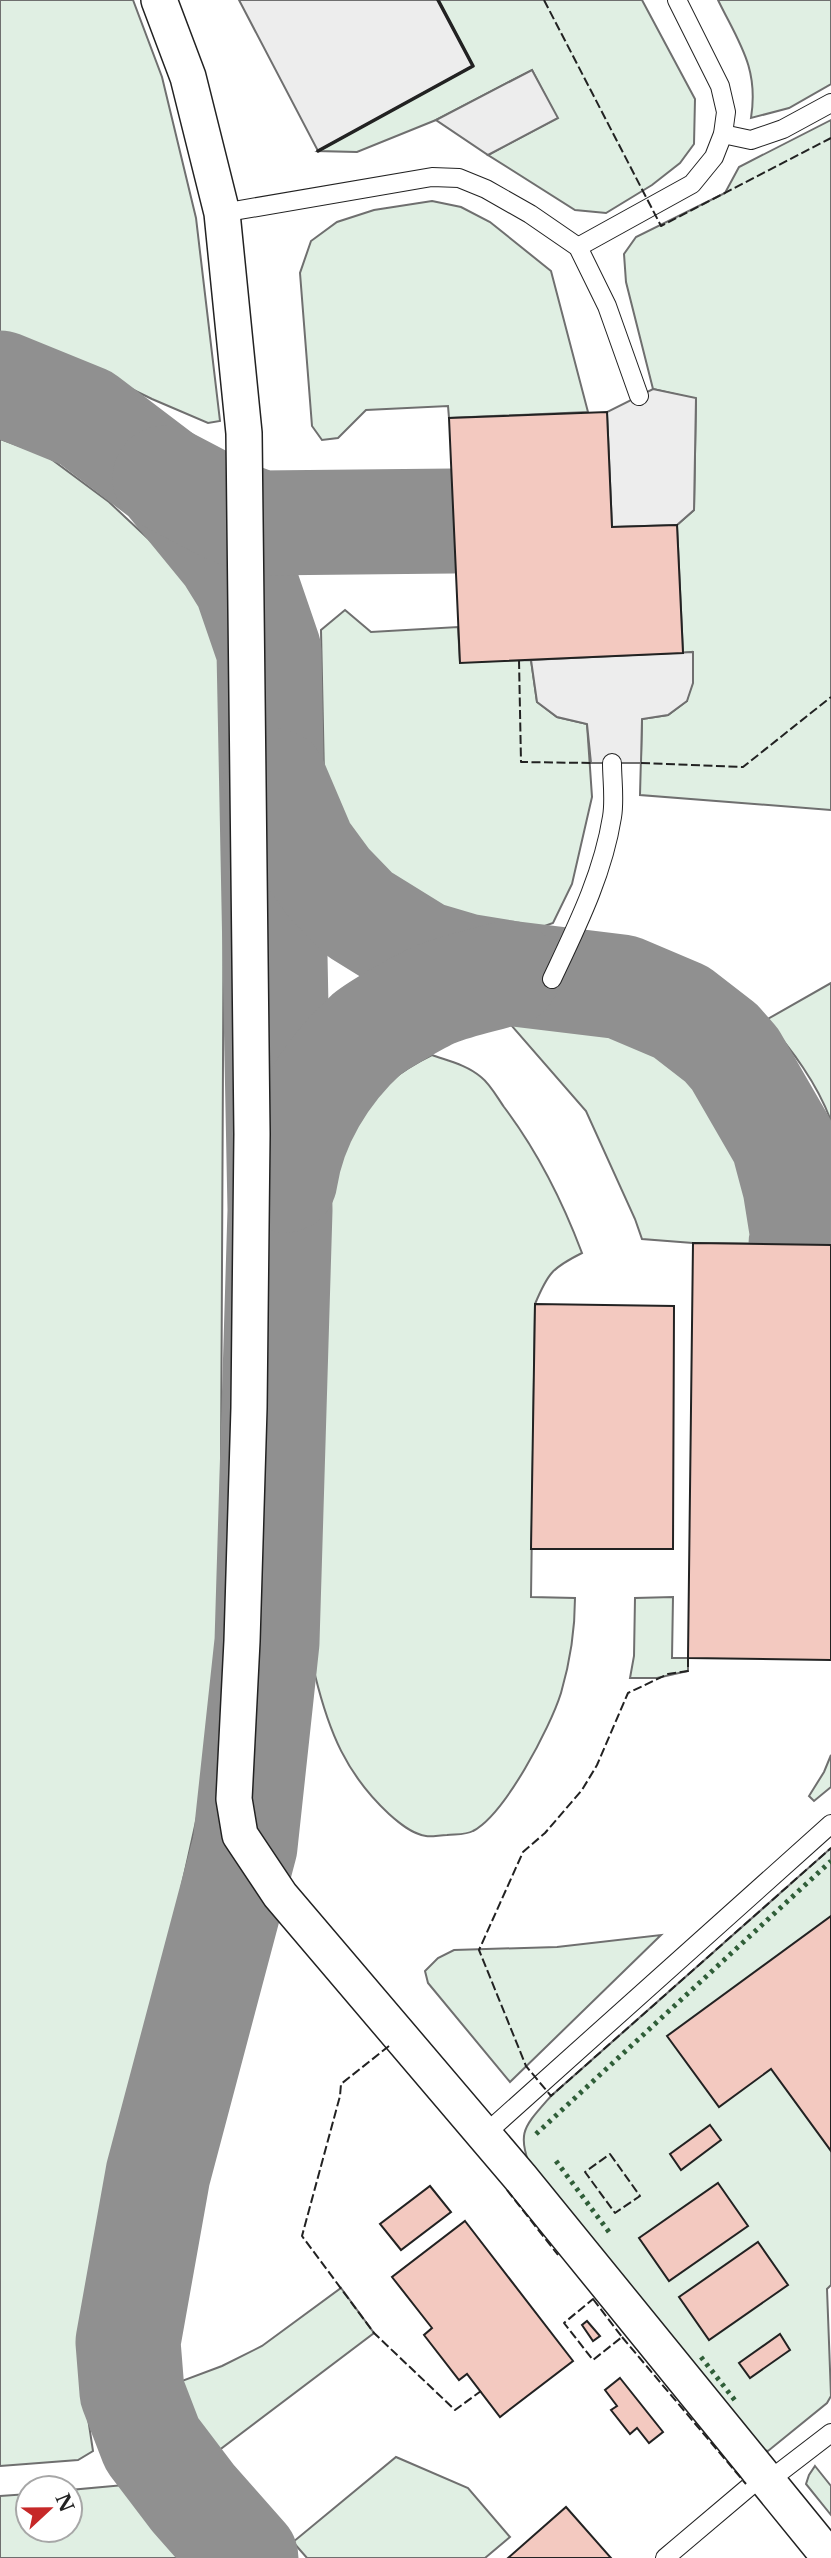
<svg xmlns="http://www.w3.org/2000/svg" width="831" height="2558" font-family="'Libre Baskerville',serif">
  <style>
    .green { fill: #e0efe3; stroke: #6f6f6f; stroke-width: 2 }
    .parking { fill: #ededed; stroke: #6f6f6f; stroke-width: 2 }
    .lines { fill: none; stroke-linecap: round; stroke-linejoin: round }
    .taxiway { stroke: #909090; stroke-width: 105 }
    .building { fill: #f3c9c0; stroke: #222; stroke-width: 2 }
    .lane-casing { stroke: #222; stroke-width: 20 }
    .street-casing { stroke: #222; stroke-width: 38 }
    .lane { stroke: #fff; stroke-width: 18 }
    .street { stroke: #fff; stroke-width: 35 }
    .hedge { stroke: #2f5e38; stroke-width: 5; stroke-dasharray: 3.5 5; stroke-linecap: butt }
    .fence { stroke: #222; stroke-width: 2; stroke-dasharray: 9 3.5; stroke-linecap: butt }
    .wall { stroke: #222; stroke-width: 3.5 }
  </style>
  <rect width="100%" height="100%" fill="#fff"/>
  <g class="green">
    <path d="M0,0H133L162,77L196,218L220,421L208,423L152,399L54,351L0,333Z"/>
    <path d="M438,0H642L695,99L694,144L680,163L652,185L606,213L575,210L488,155L557,118L532,70L436,120L357,152L318,151L472,66Z"/>
    <path d="M718,0H831V84L789,108L751,118C759,68 739,43 718,0Z"/>
    <path d="M831,120V810L640,795L642,719L668,715L687,701L692,652L683,653L677,525L694,510L696,399L653,389L626,282L624,254L636,237L725,193L739,167Z"/>
    <path d="M432,201L461,207L490,222L551,271L588,412L449,418L448,406L366,410L338,438L322,440L312,426L300,273L311,241L337,222L374,210Z"/>
    <path d="M0,439L47,456L109,502L156,546L199,595L225,656L220,1672L197,1817L78,2352L93,2451L78,2460L0,2466Z"/>
    <path d="M345,610L371,632L458,627L460,662L531,660L537,702L557,717L587,724L592,797L572,884L553,923L528,932L509,936L467,926L409,896L360,850L324,776L321,630Z"/>
    <path d="M831,983V1121C817,1083 792,1050 766,1020Z"/>
    <path d="M504,1017C544,1019 583,1019 621,1032C643,1039 663,1054 680,1069C735,1117 763,1172 775,1244L693,1243L642,1239L635,1219L586,1111Z"/>
    <path d="M432,1055C449,1061 467,1065 481,1077C490,1084 497,1097 504,1107C538,1152 562,1200 582,1253C552,1268 548,1273 535,1304L531,1597L575,1598C575,1631 570,1662 561,1693C550,1728 505,1814 473,1831C466,1835 455,1834 447,1835C440,1835 432,1837 426,1836C412,1834 399,1823 389,1814C346,1774 329,1732 315,1675L323,1204C339,1134 364,1088 432,1055Z"/>
    <path d="M673,1597L672,1658H688V1671L657,1678H630L634,1656L635,1598Z"/>
    <path d="M831,1755V1787L814,1801L809,1796L824,1772Z"/>
    <path d="M831,1848V2285L827,2289L831,2396L827,2403L768,2451L756,2448L533,2175C517,2132 521,2130 551,2096Z"/>
    <path d="M661,1935L510,2082L428,1983L425,1971L438,1958L454,1950L557,1947Z"/>
    <path d="M341,2288L374,2333L214,2454L188,2417L179,2382L222,2366L262,2346Z"/>
    <path d="M396,2457L468,2488L510,2537L485,2558H307L293,2542Z"/>
    <path d="M815,2466L831,2486V2515L806,2484L809,2475Z"/>
    <path d="M124,2485L188,2558H0V2496L28,2494V2530H70V2490Z"/>
  </g>
  <g class="parking">
    <path d="M239,0H438L473,66L318,151Z"/>
    <path d="M532,70L558,118L488,155L436,120Z"/>
    <path d="M653,389L696,398L694,510L677,525L612,527L607,412Z"/>
    <path d="M693,652V683L687,701L668,715L642,719L641,763H591L587,724L557,717L537,702L531,660Z"/>
  </g>
  <g class="lines">
    <g class="taxiway">
      <path d="M0,383L86,418L165,478L228,555L246,584L269,651L280,1210L267,1642L245,1846L158,2174L128,2342L132,2392L152,2444L193,2498L246,2558"/>
      <path d="M165,478L228,511L261,523L453,521"/>
      <path d="M275,781L304,849L329,883L359,914L422,953L466,966L508,973L622,987L681,1012L721,1043L735,1059L783,1142L795,1187L803,1237L801,1244"/>
      <path d="M285,1180C293,1125 325,1072 367,1034C378,1025 422,1000 436,994C459,985 485,980 508,973"/>
    </g>
  </g>
  <g class="building">
    <path d="M607,412L612,527L677,525L683,653L460,663L449,418Z"/>
    <path d="M693,1243L831,1245V1660L688,1658Z"/>
    <path d="M535,1304L674,1306L673,1549H531Z"/>
    <path d="M831,1916V2151L771,2069L719,2107L667,2036Z"/>
    <path d="M710,2125L721,2140L681,2170L670,2154Z"/>
    <path d="M718,2183L748,2226L669,2281L639,2238Z"/>
    <path d="M430,2186L451,2212L401,2250L380,2224Z"/>
    <path d="M465,2221L573,2361L500,2417L467,2374L459,2380L424,2335L432,2328L392,2277Z"/>
    <path d="M758,2242L788,2285L709,2340L679,2297Z"/>
    <path d="M587,2321L600,2336L593,2341L582,2325Z"/>
    <path d="M780,2334L790,2350L750,2378L739,2363Z"/>
    <path d="M620,2378L663,2432L649,2443L637,2428L630,2434L611,2410L617,2406L605,2390Z"/>
    <path d="M566,2507L611,2558H508Z"/>
  </g>
  <g class="lines">
    <g class="lane-casing">
      <g id="lane">
        <path d="M723,134L751,140L783,129L831,103"/>
        <path d="M222,213L432,177L459,178L486,189L530,214L578,247L607,306L639,396"/>
        <path d="M578,247L692,184L714,157L723,134L726,112L720,86L677,0"/>
        <path d="M552,979C577,926 603,874 612,817C615,800 612,780 612,763"/>
        <path d="M484,2135L831,1824"/>
        <path d="M767,2482L831,2433"/>
        <path d="M665,2558L762,2476"/>
      </g>
    </g>
    <g class="street-casing">
      <path id="street" d="M159,0L188,77L222,213L244,433L252,1134L249,1408L242,1641L234,1799L240,1835L280,1895L520,2177L830,2558"/>
    </g>
    <use href="#lane" class="lane"/>
    <use href="#street" class="street"/>
    <g class="hedge">
      <path d="M536,2134L831,1861"/>
      <path d="M556,2161L609,2232"/>
      <path d="M701,2357L737,2403"/>
    </g>
    <g class="fence">
      <path d="M544,0L661,226L831,138"/>
      <path d="M519,660L521,762L591,763"/>
      <path d="M641,763L743,767L831,697"/>
      <path d="M688,1658V1671L668,1674L628,1693L597,1765L582,1790L545,1833L523,1852L479,1950L526,2066L551,2096L831,1848"/>
      <path d="M389,2046L341,2084L340,2096L302,2236L374,2333L455,2410L481,2391"/>
      <path d="M610,2154L640,2196L615,2213L585,2172Z"/>
      <path d="M507,2190L558,2255"/>
      <path d="M593,2299L622,2337L593,2360L564,2323Z"/>
      <path d="M622,2337L746,2484"/>
    </g>
    <path class="wall" d="M318,151L473,66L438,0"/>
  </g>
  <g transform="translate(49 2509) rotate(68)"><circle r="33" fill="#ffffff" stroke="#a7a7a7" stroke-width="2"/>
  <path d="M0-5L12 26L0 18L-12 26Z" fill="#c62828"/>
  <text y="-10" font-size="19" font-weight="bold" text-anchor="middle" fill="#222222">N</text>
  </g>
</svg>
